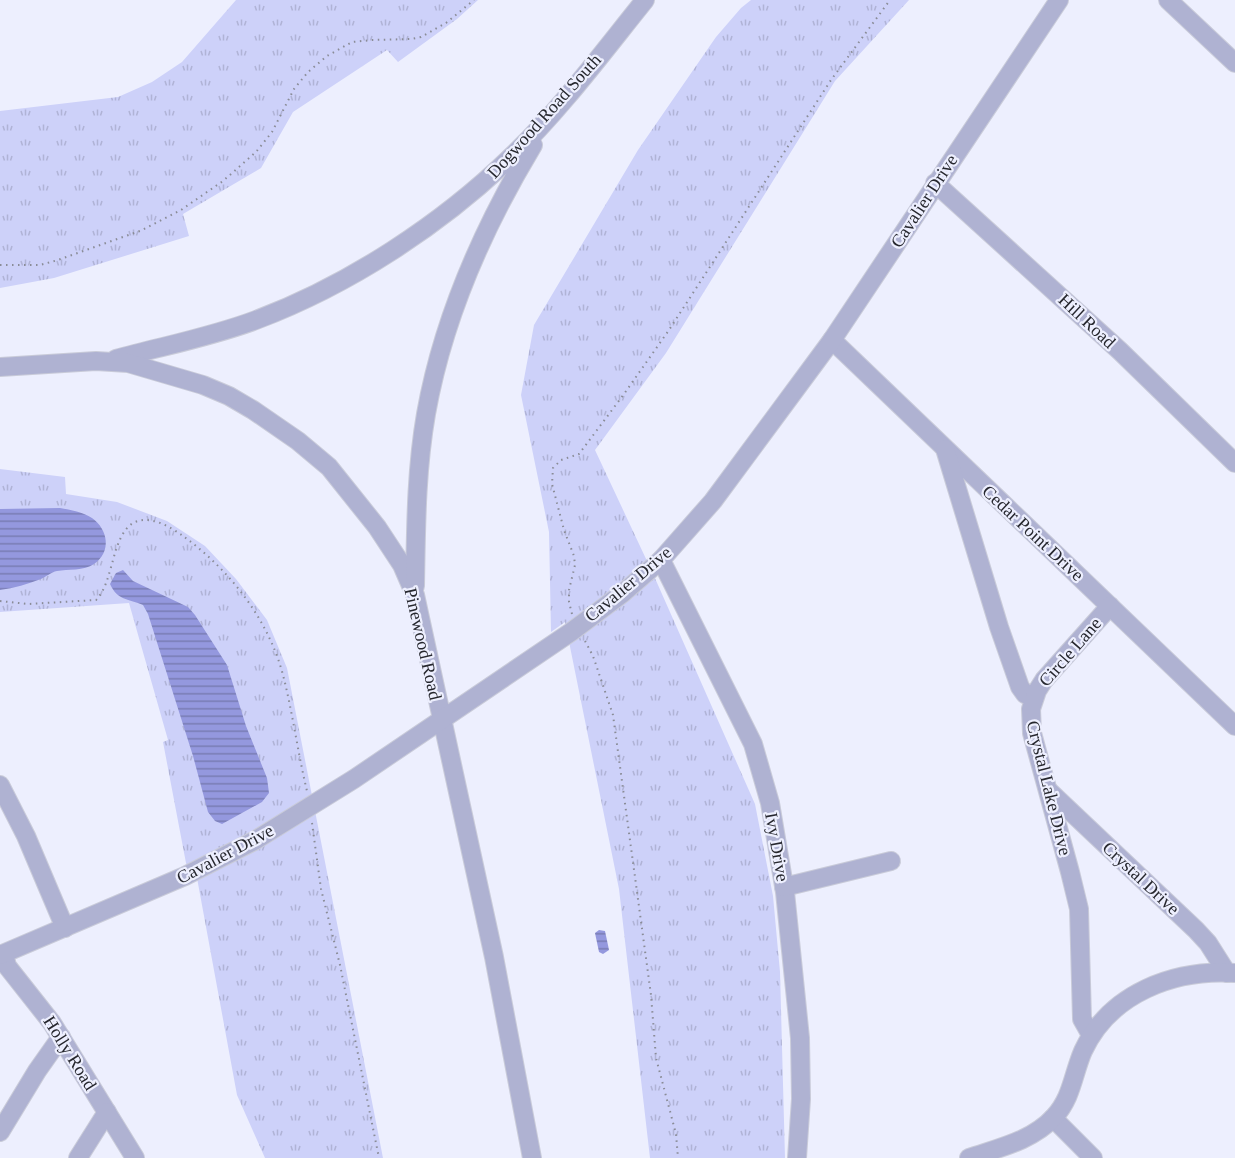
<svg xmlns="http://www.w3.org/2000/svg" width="1235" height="1158" font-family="Georgia,serif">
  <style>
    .grass { fill: url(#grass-tufts) }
    .water { fill: url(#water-rules) }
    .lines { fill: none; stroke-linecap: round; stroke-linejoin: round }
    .minor-casing { stroke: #c9cbd9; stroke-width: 20 }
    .path { stroke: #8a8c97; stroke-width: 2; stroke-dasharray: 1.5 4.5; stroke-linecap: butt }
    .minor { stroke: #afb2d2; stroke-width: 18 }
    .labels { text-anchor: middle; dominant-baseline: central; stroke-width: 4.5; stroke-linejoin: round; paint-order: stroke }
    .street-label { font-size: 18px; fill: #26272e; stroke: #edeffe }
  </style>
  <defs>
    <pattern id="grass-tufts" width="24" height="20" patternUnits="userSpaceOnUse" patternTransform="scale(1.5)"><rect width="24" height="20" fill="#cdd1f9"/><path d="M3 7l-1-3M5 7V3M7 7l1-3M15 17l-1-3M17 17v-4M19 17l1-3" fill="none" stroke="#b0b3d6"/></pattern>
    <pattern id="water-rules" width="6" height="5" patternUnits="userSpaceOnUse" patternTransform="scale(1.5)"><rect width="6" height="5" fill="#9498de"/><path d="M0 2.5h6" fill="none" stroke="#797cb4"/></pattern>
  </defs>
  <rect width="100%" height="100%" fill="#edeffe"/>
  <g class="grass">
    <path d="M236,0H478L457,19L398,62L387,50L293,112L261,168L183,214L189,236L54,278L0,288V111L118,97L152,82L182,62Z"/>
    <path d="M751,0H909L835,81L666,353L595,450L654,576L755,804L773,896L780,972L785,1158H650L619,889L565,622L551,632L549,532L521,395L534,325L638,150L716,37L741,8Z"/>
    <path d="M0,469L65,477L66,494L117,502L167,521L205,546L236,579L267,620L287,668L383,1158H265L237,1095L197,878L190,881L186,863L163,742L168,740L129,603L0,612Z"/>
  </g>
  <g class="water">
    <path d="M60,508C71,510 83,512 92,518C108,529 112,552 94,564C84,571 68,569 57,571C51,572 46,577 41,579C28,584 14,588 0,590V509Z"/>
    <path d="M123,570L133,581L188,607L195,615L227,665L246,726L267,778L269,793L262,802L222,824L215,821L208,812L193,756L148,614L143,605C127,598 118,601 110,584L116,573Z"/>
    <path d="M599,930L605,931L609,950L603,954L599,952L595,933Z"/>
  </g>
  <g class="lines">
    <g class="minor-casing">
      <g id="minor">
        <path d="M1168,0L1235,63"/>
        <path d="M935,183L1120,351L1235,463"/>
        <path d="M832,340L1235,726"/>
        <path d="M116,359C163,346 211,337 256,320C349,285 442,224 512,156C560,110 603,52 645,0"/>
        <path d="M0,367L96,361L128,363L203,385L229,396L253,410L298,441L329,467L377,527L402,565L415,595L494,957L532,1158"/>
        <path d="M945,449L999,627L1020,687L1025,694L1034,698"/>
        <path d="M661,560L753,744L770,803L785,892L800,1038L801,1099L797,1158"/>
        <path d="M415,586C416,529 416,471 426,414C443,318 483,228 533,145"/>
        <path d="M0,785L26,836L65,928"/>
        <path d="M1049,791L1196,930L1208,943L1227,973"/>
        <path d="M784,887L891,861"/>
        <path d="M4,954L7,966L52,1023L135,1158"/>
        <path d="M0,955L185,876L254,841L354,779L571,632L623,593L661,560L713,501L832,340L1059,0"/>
        <path d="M1091,1035L1082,1019L1079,909L1070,872L1032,733L1031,709L1037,691L1044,680L1110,606"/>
        <path d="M1053,1118L1093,1158"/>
        <path d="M0,1132L37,1071L61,1037"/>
        <path d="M78,1158L107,1112"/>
        <path d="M969,1158C998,1148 1032,1141 1054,1117C1072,1098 1073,1074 1083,1051C1110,993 1174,969 1235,973"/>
      </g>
    </g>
    <g class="path">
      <path d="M0,265H40L58,260L140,231L181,210L223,181L256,152L272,132L294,89L308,72L327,56L352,42L373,40L411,39L421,37L446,23L474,0"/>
      <path d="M0,601L28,604L96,600C114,582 111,537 133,523C150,514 170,527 183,536C230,570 270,621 284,679C293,715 298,754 307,791"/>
      <path d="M572,614L569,602V590L575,565L574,556L564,530L552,484L553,468L561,460L579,454L624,394L669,330L831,80L890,0"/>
      <path d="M585,641L593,656L613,715L651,995L656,1058L676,1134L678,1158"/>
      <path d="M312,823L321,889L340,965L379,1158"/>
    </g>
    <use href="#minor" class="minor"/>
  </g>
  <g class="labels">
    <g class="street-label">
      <text transform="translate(544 116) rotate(-48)">Dogwood Road South</text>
      <text transform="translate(924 201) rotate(-57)">Cavalier Drive</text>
      <text transform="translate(1087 321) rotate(43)">Hill Road</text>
      <text transform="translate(1033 533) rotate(43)">Cedar Point Drive</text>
      <text transform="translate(628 584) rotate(-40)">Cavalier Drive</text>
      <text transform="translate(423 644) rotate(77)">Pinewood Road</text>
      <text transform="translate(1070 652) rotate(-49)">Circle Lane</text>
      <text transform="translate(1049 788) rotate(76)">Crystal Lake Drive</text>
      <text transform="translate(777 847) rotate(80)">Ivy Drive</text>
      <text transform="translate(225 854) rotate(-28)">Cavalier Drive</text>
      <text transform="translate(1141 878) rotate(43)">Crystal Drive</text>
      <text transform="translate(70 1053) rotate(58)">Holly Road</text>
    </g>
  </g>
</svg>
